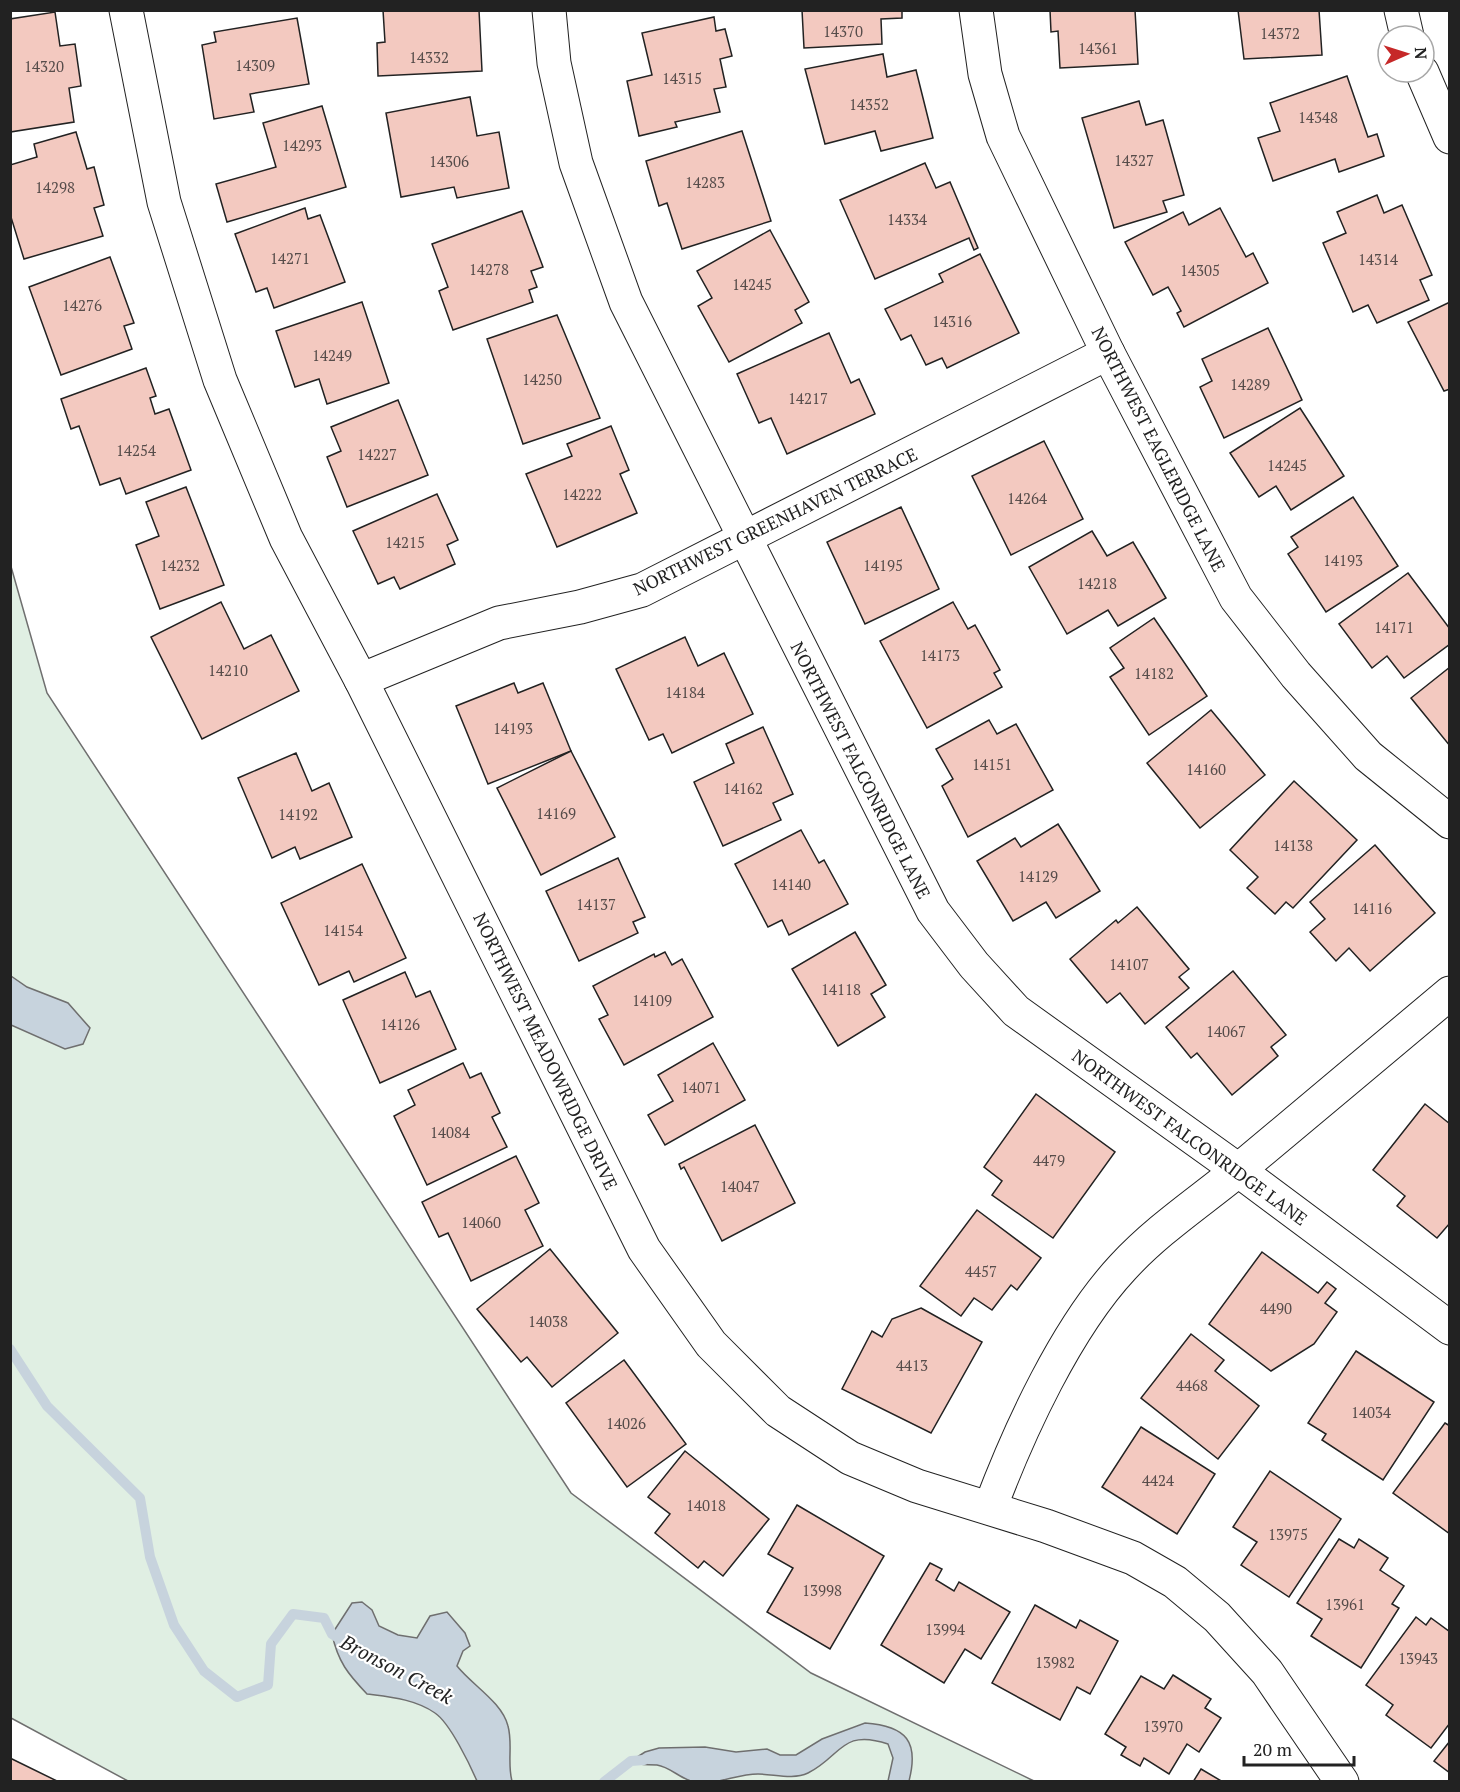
<svg xmlns="http://www.w3.org/2000/svg" width="1460" height="1792" font-family="'PT Serif',serif">
  <style>
    .green { fill: #e0efe3; stroke: #6f6f6f; stroke-width: 1.5 }
    .water { fill: #c7d3dd; stroke: #6f6f6f; stroke-width: 1.5 }
    .lines { fill: none; stroke-linecap: round; stroke-linejoin: round }
    .stream { stroke: #c7d3dd; stroke-width: 10 }
    .building { fill: #f3c9c0; stroke: #222; stroke-width: 1.5 }
    .minor-casing { stroke: #222; stroke-width: 35 }
    .minor { stroke: #fff; stroke-width: 33 }
    .labels { text-anchor: middle; dominant-baseline: central; stroke-width: 4.5; stroke-linejoin: round; paint-order: stroke }
    .number-label { font-size: 15px; fill: #564c4a }
    .street-label { font-size: 18px; fill: #222; stroke: #fff }
    .water-label { font-size: 20px; font-style: italic; fill: #222; stroke: #fff }
  </style>
  <rect width="100%" height="100%" fill="#fff"/>
  <path class="green" d="M10,563L47,693L571,1493L811,1673L1034,1781H128L11,1718Z"/>
  <g class="water">
    <path d="M11,976L27,987L68,1003L90,1028L83,1044L65,1049L11,1025Z"/>
    <path d="M362,1602L372,1610L379,1626L398,1635L417,1638L430,1616L447,1612L465,1633L470,1646L463,1651L457,1666C472,1685 502,1702 508,1726C513,1744 507,1763 512,1781H477C470,1765 450,1723 435,1713C415,1699 390,1697 367,1694C348,1674 338,1662 332,1634L352,1603Z"/>
    <path d="M865,1723C907,1726 919,1742 909,1781H888L893,1758L888,1744C841,1728 841,1757 808,1773C793,1780 774,1774 758,1774C736,1774 718,1785 695,1782C681,1780 671,1767 657,1765C646,1764 641,1766 631,1761L645,1752L659,1748L705,1747L736,1752L767,1749L780,1755H796L822,1739Z"/>
  </g>
  <g class="lines">
    <g class="stream">
      <path d="M10,1349L47,1406L140,1498L150,1557L174,1625L204,1671L237,1697L268,1685L271,1644L293,1614L324,1618L332,1634L345,1642"/>
      <path d="M604,1782L631,1761L644,1760"/>
    </g>
  </g>
  <g class="building">
    <path d="M383,10H479L482,71L378,76L377,43L385,42Z"/>
    <path d="M802,10H902V18L881,19L882,44L804,48Z"/>
    <path d="M1050,10H1135L1138,64L1060,68L1058,31L1051,32Z"/>
    <path d="M1238,10H1319L1322,55L1244,59Z"/>
    <path d="M55,12L60,46L75,44L81,86L69,88L74,122L10,132V19Z"/>
    <path d="M714,17L716,31L725,29L732,56L720,59L726,87L714,89L720,112L675,122L677,127L639,136L627,81L652,75L642,33Z"/>
    <path d="M297,18L309,84L250,94L254,112L214,119L202,45L216,42L214,32Z"/>
    <path d="M883,54L887,77L916,70L933,138L881,151L875,131L825,144L805,69Z"/>
    <path d="M1347,76L1368,137L1377,134L1384,156L1339,172L1335,159L1273,181L1258,138L1280,131L1270,103Z"/>
    <path d="M470,97L477,136L499,132L509,188L457,198L454,187L401,197L386,113Z"/>
    <path d="M1139,101L1146,125L1163,120L1184,195L1163,201L1167,212L1114,228L1082,118Z"/>
    <path d="M322,106L346,187L227,222L216,184L276,167L263,123Z"/>
    <path d="M742,131L771,221L682,249L667,203L659,206L646,161Z"/>
    <path d="M76,132L87,169L94,167L104,205L94,208L103,236L24,259L10,214V165L37,157L34,144Z"/>
    <path d="M925,163L936,188L950,182L978,248L974,250L969,238L875,279L840,200Z"/>
    <path d="M1377,195L1384,213L1402,205L1432,275L1420,280L1429,300L1377,323L1368,305L1353,312L1323,243L1346,233L1337,212Z"/>
    <path d="M305,208L308,219L320,215L345,282L274,308L267,288L256,292L235,234Z"/>
    <path d="M1220,208L1246,257L1253,253L1268,283L1184,327L1177,313L1181,311L1168,287L1153,295L1125,242L1183,212L1189,225Z"/>
    <path d="M522,211L543,267L531,271L537,287L529,290L533,302L453,330L439,291L448,287L432,244Z"/>
    <path d="M770,230L809,302L795,310L802,323L729,362L698,306L712,298L697,271Z"/>
    <path d="M980,254L1019,333L947,368L942,358L926,365L911,335L901,340L885,309L943,282L939,274Z"/>
    <path d="M110,257L134,323L124,326L132,349L61,375L29,287Z"/>
    <path d="M362,302L389,383L327,404L319,379L295,387L276,331Z"/>
    <path d="M1450,302V389L1444,391L1408,322Z"/>
    <path d="M557,315L600,418L523,444L487,339Z"/>
    <path d="M1268,328L1302,400L1224,438L1200,387L1212,381L1202,359Z"/>
    <path d="M829,333L851,383L859,379L875,414L787,454L771,418L759,423L737,374Z"/>
    <path d="M146,368L156,396L150,398L155,414L169,409L191,470L126,494L120,478L100,485L79,426L71,429L61,399Z"/>
    <path d="M398,400L428,475L347,507L327,457L341,451L331,427Z"/>
    <path d="M1300,408L1344,476L1291,510L1276,486L1259,497L1230,453Z"/>
    <path d="M611,426L629,470L620,474L637,513L557,547L526,474L572,456L567,444Z"/>
    <path d="M1044,441L1083,519L1011,555L972,476Z"/>
    <path d="M186,487L224,585L160,609L136,545L159,536L146,502Z"/>
    <path d="M437,494L458,540L447,545L455,564L400,589L394,577L378,584L353,531Z"/>
    <path d="M1353,497L1398,566L1326,612L1288,554L1298,547L1291,537Z"/>
    <path d="M901,507L939,589L865,624L827,542Z"/>
    <path d="M1092,531L1107,556L1133,542L1166,598L1118,626L1108,610L1067,634L1029,567Z"/>
    <path d="M1408,573L1450,629V644L1404,678L1387,656L1372,668L1339,624Z"/>
    <path d="M221,602L244,649L271,635L299,691L202,739L151,637Z"/>
    <path d="M953,602L968,629L975,625L1000,670L994,673L1002,687L927,728L880,641Z"/>
    <path d="M1154,618L1207,696L1149,735L1110,677L1124,668L1110,648Z"/>
    <path d="M685,637L698,666L724,653L753,714L672,753L663,734L649,740L616,669Z"/>
    <path d="M1450,667V746L1411,698Z"/>
    <path d="M514,683L518,693L543,683L571,751L488,784L456,706Z"/>
    <path d="M1211,710L1265,775L1200,828L1147,763Z"/>
    <path d="M989,720L997,734L1016,724L1053,790L968,837L942,786L953,779L936,749Z"/>
    <path d="M763,727L793,794L773,803L781,820L723,846L694,782L734,763L726,744Z"/>
    <path d="M571,751L615,837L541,875L497,788Z"/>
    <path d="M296,753L312,791L329,783L352,837L300,859L295,847L272,858L238,778Z"/>
    <path d="M1294,781L1357,840L1293,908L1286,902L1275,914L1247,888L1258,877L1230,850Z"/>
    <path d="M1058,824L1100,891L1056,918L1046,902L1013,921L977,861L1015,838L1021,847Z"/>
    <path d="M801,830L819,863L824,860L848,904L789,935L782,920L768,927L735,864Z"/>
    <path d="M1375,845L1435,913L1370,971L1349,948L1336,961L1310,932L1325,919L1310,902Z"/>
    <path d="M618,858L645,917L633,922L638,933L579,961L546,891Z"/>
    <path d="M362,864L406,958L354,982L349,971L319,985L281,903Z"/>
    <path d="M1137,907L1189,969L1179,977L1189,988L1145,1024L1120,993L1107,1003L1070,959L1116,920L1118,923Z"/>
    <path d="M855,932L886,985L871,994L885,1017L838,1046L792,969Z"/>
    <path d="M665,952L672,965L682,959L713,1017L624,1065L599,1019L608,1015L593,986L654,954L655,957Z"/>
    <path d="M1233,971L1286,1035L1271,1047L1278,1056L1232,1095L1197,1053L1191,1058L1166,1027Z"/>
    <path d="M405,972L416,997L430,991L456,1049L380,1083L343,1000Z"/>
    <path d="M713,1043L745,1100L665,1145L648,1115L673,1101L658,1075Z"/>
    <path d="M463,1063L470,1078L481,1073L500,1113L492,1117L507,1147L427,1185L394,1116L415,1105L408,1090Z"/>
    <path d="M1036,1094L1115,1152L1053,1238L992,1195L1002,1181L984,1167Z"/>
    <path d="M1425,1104L1450,1124V1223L1437,1238L1397,1206L1405,1196L1373,1170Z"/>
    <path d="M755,1125L795,1203L722,1241L684,1167L681,1169L679,1164Z"/>
    <path d="M516,1156L539,1203L525,1210L543,1246L471,1281L448,1233L439,1237L422,1202Z"/>
    <path d="M977,1210L1041,1258L1017,1290L1011,1285L992,1310L974,1298L961,1316L920,1286Z"/>
    <path d="M550,1249L618,1333L552,1387L527,1357L521,1362L477,1309Z"/>
    <path d="M1262,1252L1318,1293L1327,1282L1336,1289L1325,1303L1337,1312L1314,1344L1271,1371L1209,1324Z"/>
    <path d="M921,1308L982,1342L931,1433L842,1389L872,1331L882,1337L892,1319Z"/>
    <path d="M1191,1334L1224,1360L1215,1371L1259,1406L1218,1459L1141,1398Z"/>
    <path d="M1356,1351L1434,1402L1383,1480L1322,1440L1326,1434L1308,1423Z"/>
    <path d="M624,1360L686,1444L627,1487L566,1403Z"/>
    <path d="M1445,1423L1450,1426V1534L1393,1493Z"/>
    <path d="M1141,1427L1215,1474L1177,1534L1102,1487Z"/>
    <path d="M685,1451L769,1519L723,1576L704,1561L698,1568L655,1533L670,1514L648,1497Z"/>
    <path d="M1270,1471L1341,1519L1289,1597L1241,1565L1257,1542L1233,1527Z"/>
    <path d="M797,1505L884,1556L830,1649L767,1612L793,1568L768,1554Z"/>
    <path d="M1339,1539L1354,1548L1359,1539L1388,1558L1380,1570L1404,1586L1392,1604L1399,1608L1361,1668L1311,1636L1322,1619L1297,1603Z"/>
    <path d="M930,1563L942,1569L936,1580L954,1591L959,1582L1010,1612L981,1659L965,1649L944,1683L881,1645Z"/>
    <path d="M1035,1605L1076,1628L1080,1620L1118,1641L1090,1694L1077,1687L1060,1720L992,1683Z"/>
    <path d="M1416,1617L1426,1625L1431,1618L1450,1632V1723L1431,1748L1386,1715L1393,1705L1366,1685Z"/>
    <path d="M1173,1675L1211,1699L1205,1708L1221,1718L1199,1752L1187,1744L1169,1774L1144,1758L1140,1766L1121,1755L1126,1747L1105,1734L1141,1676L1164,1689Z"/>
    <path d="M1450,1741V1773L1434,1761Z"/>
    <path d="M10,1758L59,1782H10Z"/>
    <path d="M1201,1769L1223,1782H1193Z"/>
  </g>
  <g class="lines">
    <g class="minor-casing">
      <g id="minor">
        <path d="M126,10L164,202L220,380L286,538L361,680L644,1249L711,1344L778,1411L850,1458L917,1486L1046,1526L1133,1558L1175,1582L1217,1617L1267,1672L1342,1782"/>
        <path d="M549,10L554,63L576,163L626,302L933,911L974,965L1016,1011L1238,1170L1450,1328"/>
        <path d="M976,10L985,74L1003,136L1108,353L1236,598L1296,675L1368,756L1450,822"/>
        <path d="M1401,10L1407,36"/>
        <path d="M1422,72L1450,137"/>
        <path d="M361,680L499,623L580,607L642,590L1108,353"/>
        <path d="M990,1508C1019,1431 1066,1328 1123,1267C1158,1229 1201,1201 1241,1168C1311,1110 1380,1051 1450,993"/>
      </g>
    </g>
    <use href="#minor" class="minor"/>
  </g>
  <g class="labels">
    <g class="number-label">
      <text x="843" y="31">14370</text>
      <text x="1280" y="33">14372</text>
      <text x="1098" y="48">14361</text>
      <text x="429" y="57">14332</text>
      <text x="255" y="65">14309</text>
      <text x="44" y="66">14320</text>
      <text x="682" y="78">14315</text>
      <text x="869" y="104">14352</text>
      <text x="1318" y="117">14348</text>
      <text x="302" y="145">14293</text>
      <text x="1134" y="160">14327</text>
      <text x="449" y="161">14306</text>
      <text x="705" y="182">14283</text>
      <text x="55" y="187">14298</text>
      <text x="907" y="219">14334</text>
      <text x="290" y="258">14271</text>
      <text x="1378" y="259">14314</text>
      <text x="489" y="269">14278</text>
      <text x="1200" y="270">14305</text>
      <text x="752" y="284">14245</text>
      <text x="82" y="305">14276</text>
      <text x="952" y="321">14316</text>
      <text x="332" y="355">14249</text>
      <text x="542" y="379">14250</text>
      <text x="1250" y="384">14289</text>
      <text x="808" y="398">14217</text>
      <text x="136" y="450">14254</text>
      <text x="377" y="454">14227</text>
      <text x="1287" y="465">14245</text>
      <text x="582" y="494">14222</text>
      <text x="1027" y="498">14264</text>
      <text x="405" y="542">14215</text>
      <text x="1343" y="560">14193</text>
      <text x="180" y="565">14232</text>
      <text x="883" y="565">14195</text>
      <text x="1097" y="583">14218</text>
      <text x="1394" y="627">14171</text>
      <text x="940" y="655">14173</text>
      <text x="228" y="670">14210</text>
      <text x="1154" y="673">14182</text>
      <text x="685" y="692">14184</text>
      <text x="513" y="728">14193</text>
      <text x="992" y="764">14151</text>
      <text x="1206" y="769">14160</text>
      <text x="743" y="788">14162</text>
      <text x="556" y="813">14169</text>
      <text x="298" y="814">14192</text>
      <text x="1293" y="845">14138</text>
      <text x="1038" y="876">14129</text>
      <text x="791" y="884">14140</text>
      <text x="596" y="904">14137</text>
      <text x="1372" y="908">14116</text>
      <text x="343" y="930">14154</text>
      <text x="1129" y="964">14107</text>
      <text x="841" y="989">14118</text>
      <text x="652" y="1000">14109</text>
      <text x="400" y="1024">14126</text>
      <text x="1226" y="1031">14067</text>
      <text x="701" y="1087">14071</text>
      <text x="450" y="1132">14084</text>
      <text x="1049" y="1160">4479</text>
      <text x="740" y="1186">14047</text>
      <text x="481" y="1222">14060</text>
      <text x="981" y="1271">4457</text>
      <text x="1276" y="1308">4490</text>
      <text x="548" y="1321">14038</text>
      <text x="912" y="1365">4413</text>
      <text x="1192" y="1385">4468</text>
      <text x="1371" y="1412">14034</text>
      <text x="626" y="1423">14026</text>
      <text x="1158" y="1480">4424</text>
      <text x="706" y="1505">14018</text>
      <text x="1288" y="1534">13975</text>
      <text x="822" y="1590">13998</text>
      <text x="1345" y="1604">13961</text>
      <text x="945" y="1629">13994</text>
      <text x="1418" y="1658">13943</text>
      <text x="1055" y="1662">13982</text>
      <text x="1163" y="1726">13970</text>
    </g>
    <g class="street-label">
      <text transform="translate(1159 449) rotate(63)">NORTHWEST EAGLERIDGE LANE</text>
      <text transform="translate(775 521) rotate(-26)">NORTHWEST GREENHAVEN TERRACE</text>
      <text transform="translate(861 770) rotate(63)">NORTHWEST FALCONRIDGE LANE</text>
      <text transform="translate(546 1051) rotate(64)">NORTHWEST MEADOWRIDGE DRIVE</text>
      <text transform="translate(1190 1137) rotate(36)">NORTHWEST FALCONRIDGE LANE</text>
    </g>
    <g class="water-label">
      <text transform="translate(397 1669) rotate(28)">Bronson Creek</text>
    </g>
  </g>
  <rect width="1460" height="1792" fill="none" stroke="#222222" stroke-width="24"/>
  <g transform="translate(1406 54) rotate(87)"><circle r="28" fill="#ffffff" stroke="#a7a7a7" stroke-width="1.5"/>
  <path d="M0-4.5L10 22L0 15L-10 22Z" fill="#c62828"/>
  <text y="-9" font-size="16" font-weight="bold" text-anchor="middle" fill="#222222">N</text>
  </g>
  <path d="M1244 1756v9h110v-9" fill="none" stroke="#222222" stroke-width="3"/>
  <text x="1253" y="1756" font-size="18" fill="#222222" stroke="#ffffff" stroke-width="4.5" paint-order="stroke">20 m</text>
</svg>
